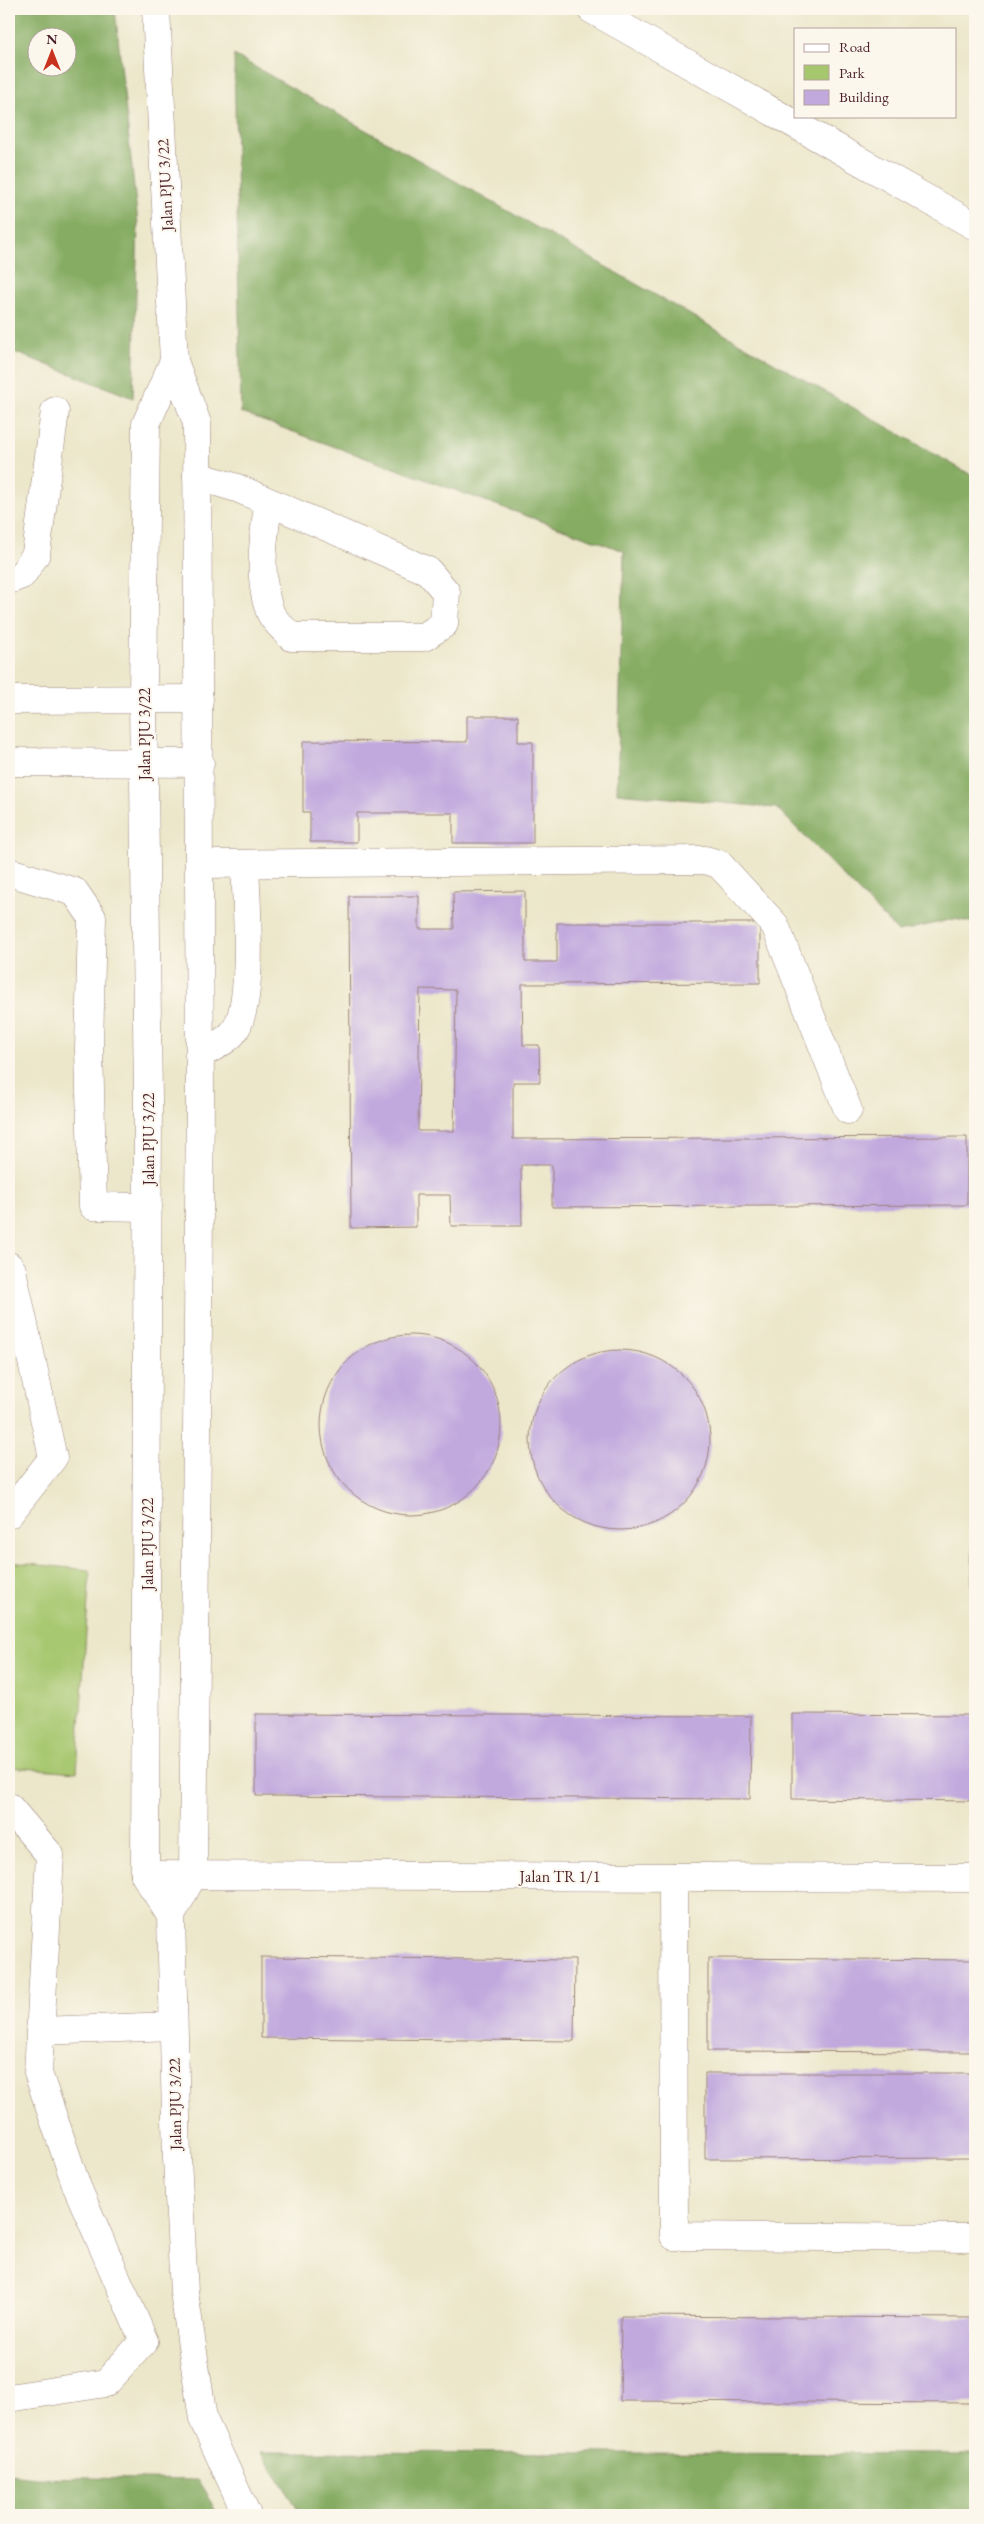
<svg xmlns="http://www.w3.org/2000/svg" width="984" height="2524" font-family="'EB Garamond',serif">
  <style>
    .green { fill: #a7c76f; stroke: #78734d }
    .forest { fill: #85ac62; stroke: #686646; fill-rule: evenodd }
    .building { fill: #c1a9de; fill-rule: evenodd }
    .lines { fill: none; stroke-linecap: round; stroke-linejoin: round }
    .minor-casing { stroke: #9b837a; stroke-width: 29 }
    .minor { stroke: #fff; stroke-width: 28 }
    .labels { text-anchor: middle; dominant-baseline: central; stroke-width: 4; stroke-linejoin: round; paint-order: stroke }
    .street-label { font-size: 16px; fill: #4a1f2b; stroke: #fbf7ec }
  </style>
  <rect width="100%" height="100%" fill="#fbf7ec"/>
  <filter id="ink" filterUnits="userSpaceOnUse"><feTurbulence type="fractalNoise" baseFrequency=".02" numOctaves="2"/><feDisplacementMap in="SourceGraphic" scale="10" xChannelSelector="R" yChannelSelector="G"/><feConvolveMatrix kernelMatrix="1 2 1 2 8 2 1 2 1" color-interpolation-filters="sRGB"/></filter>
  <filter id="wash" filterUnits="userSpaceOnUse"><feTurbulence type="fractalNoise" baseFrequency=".0096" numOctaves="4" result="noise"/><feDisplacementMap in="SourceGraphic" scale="20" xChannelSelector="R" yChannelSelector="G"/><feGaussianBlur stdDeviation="1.12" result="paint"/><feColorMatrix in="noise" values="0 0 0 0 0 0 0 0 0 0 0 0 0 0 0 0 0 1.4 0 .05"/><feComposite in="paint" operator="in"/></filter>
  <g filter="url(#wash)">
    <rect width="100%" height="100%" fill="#ece7ca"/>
    <g class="green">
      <path d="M975,1459V1625L971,1624Z"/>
      <path d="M9,1562L90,1570L77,1772L9,1767Z"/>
    </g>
    <g class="forest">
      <path d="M9,9H115L138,224L133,398L9,350V91L14,80L9,77ZM38,38H68V68H38Z"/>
      <path d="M234,55L975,477V923L954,919L898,932L777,808L617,793L624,551L241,413Z"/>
      <path d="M261,2452L975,2454V2515H302Z"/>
      <path d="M9,2474L35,2477L197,2480L219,2515H9Z"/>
    </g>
    <g id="blocks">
      <g class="building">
        <path d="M467,716H518V742H533V843H453V813H357V842H310V812H303V741L467,742Z"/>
        <path d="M525,891V962H557V923H760V983L522,984L523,1045H539L540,1082H513V1139L967,1137V1205L552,1207V1165H521L522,1226H451L450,1195H416V1227L351,1228L349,896H419V929H454L453,892ZM420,989L456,990L454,1131H418Z"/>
        <circle cx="411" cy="1425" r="90"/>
        <circle cx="620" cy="1440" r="90"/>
        <path d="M256,1714L751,1716L750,1799L256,1796Z"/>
        <path d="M792,1714L975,1715V1801L792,1799Z"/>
        <path d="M261,1957L575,1960L574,2041L261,2038Z"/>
        <path d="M708,1958L975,1960V2052L708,2051Z"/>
        <path d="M705,2073H975V2158L705,2159Z"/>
        <path d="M621,2316L975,2318V2403L620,2401Z"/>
      </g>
    </g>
  </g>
  <g filter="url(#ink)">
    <use href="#blocks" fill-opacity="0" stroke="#9b837a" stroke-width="1"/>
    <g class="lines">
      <g class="minor-casing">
        <g id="minor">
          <path d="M156,9L174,361L197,423L200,1100L193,1875L171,1916L177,2158L184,2292L203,2419L247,2515"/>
          <path d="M591,9L975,226"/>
          <path d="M197,476L237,488L428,571L446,592L444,624L424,637H291C285,630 275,622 271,614C257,582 263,535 269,502"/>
          <path d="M9,580L22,575L36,554L55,411"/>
          <path d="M9,700L199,699"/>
          <path d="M9,762L200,763"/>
          <path d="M200,864L705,860L719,864L775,925L848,1110"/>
          <path d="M9,872L75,892L92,917L89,1049L93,1206L148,1207"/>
          <path d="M199,1055C209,1049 224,1043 232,1034C256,1008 246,902 245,864"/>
          <path d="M9,1266L12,1270L53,1458L9,1514"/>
          <path d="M9,1807L50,1855L38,2073L77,2187L144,2341L106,2383L9,2398"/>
          <path d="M145,1875L975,1878"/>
          <path d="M673,1877L674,2236L975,2238"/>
          <path d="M171,1916L145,1875L148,1100L143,699L146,424L174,361"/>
          <path d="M40,2031L173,2026"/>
        </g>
      </g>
      <use href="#minor" class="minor"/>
    </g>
  </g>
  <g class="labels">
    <g class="street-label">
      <text transform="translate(165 185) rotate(-93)">Jalan PJU 3/22</text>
      <text transform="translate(144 734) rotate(-90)">Jalan PJU 3/22</text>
      <text transform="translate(148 1139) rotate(-90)">Jalan PJU 3/22</text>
      <text transform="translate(147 1544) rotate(-90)">Jalan PJU 3/22</text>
      <text x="560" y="1876">Jalan TR 1/1</text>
      <text transform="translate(175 2104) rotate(-91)">Jalan PJU 3/22</text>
    </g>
  </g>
  <rect width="984" height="2524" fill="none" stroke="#fbf7ec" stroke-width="30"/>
  <rect x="794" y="28" width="162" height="90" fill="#fbf7ec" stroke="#b4a19f"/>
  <rect x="804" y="44" width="25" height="8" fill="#ffffff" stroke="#b4a19f"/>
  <text x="839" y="52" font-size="15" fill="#4a1f2b">Road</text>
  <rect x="804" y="65" width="25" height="15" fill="#a7c76f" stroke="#b4a19f"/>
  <text x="839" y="78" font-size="15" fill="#4a1f2b">Park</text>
  <rect x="804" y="90" width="25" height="15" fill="#c1a9de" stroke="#b4a19f"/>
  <text x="839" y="102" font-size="15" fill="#4a1f2b">Building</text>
  <g transform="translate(52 52)"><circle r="24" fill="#fbf7ec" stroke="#b4a19f"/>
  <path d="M0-4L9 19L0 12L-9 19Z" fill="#c8321e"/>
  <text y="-8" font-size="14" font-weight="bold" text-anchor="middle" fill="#4a1f2b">N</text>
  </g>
</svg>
